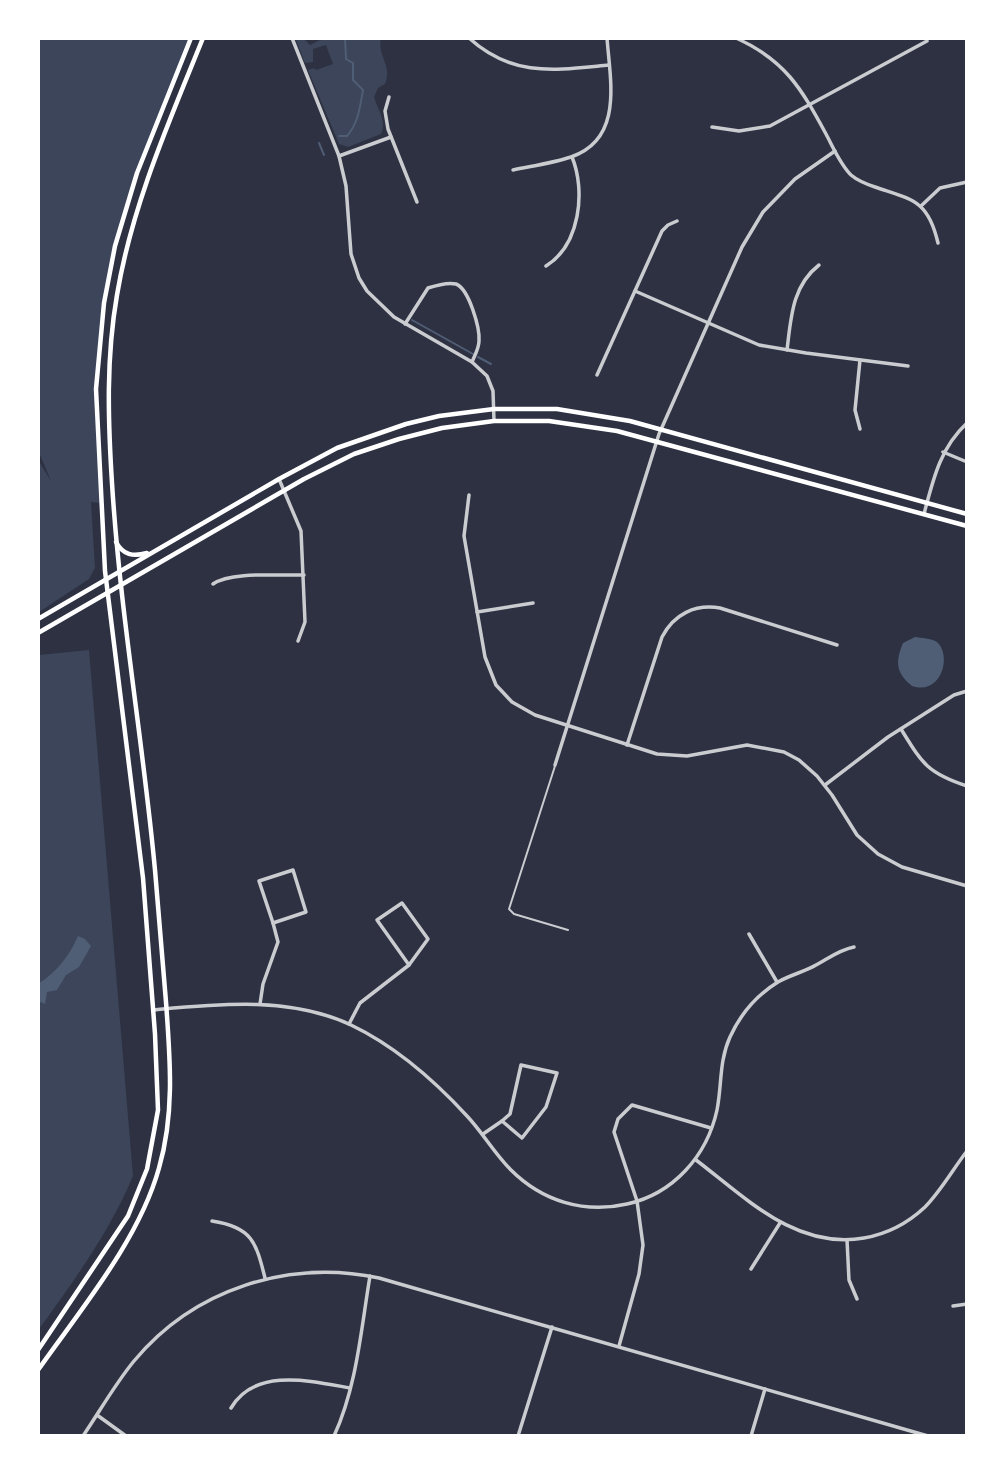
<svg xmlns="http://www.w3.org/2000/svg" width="1005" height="1474" font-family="Literata,serif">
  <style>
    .green { fill: #3c4559 }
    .water { fill: #4f5d75 }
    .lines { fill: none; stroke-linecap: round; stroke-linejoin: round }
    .stream { stroke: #4f5d75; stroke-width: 2 }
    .service { stroke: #caccd0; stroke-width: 2 }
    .minor { stroke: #caccd0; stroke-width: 3.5 }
    .secondary { stroke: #fff; stroke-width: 4.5 }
  </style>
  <rect width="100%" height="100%" fill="#2d3142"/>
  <g class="green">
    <path d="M298,38L304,39L310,45L322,39H381C377,56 393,66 385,84L378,88L374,97C378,110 387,121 381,134L348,147L339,144L308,70L314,68L316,70L333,64L326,45L313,49V62L305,63L296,40Z"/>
    <path d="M39,39H190C157,126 116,213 103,307C94,372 97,437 101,503L91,502L95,568L89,579L39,612L38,460L51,481L38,450Z"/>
    <path d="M89,650L133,1176C110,1231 74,1281 39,1329V655Z"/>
  </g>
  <g class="water">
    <path d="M915,637C921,638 931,638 937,642C952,655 942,696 912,686C896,673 895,662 903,643Z"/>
    <path d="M78,936L85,939L91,946L79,967L66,975L57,990L47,992L45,1004L40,1002L39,1003V983C56,973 70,955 78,936Z"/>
  </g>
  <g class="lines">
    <g class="stream">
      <path d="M339,136H347C359,122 360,106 363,90L353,80V63L346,59L345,38"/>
      <path d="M319,143L324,155"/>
      <path d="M412,320L473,354"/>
      <path d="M478,357L491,364"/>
    </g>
    <path class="service" d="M555,766L509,909L514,914L568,930"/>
    <g class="minor">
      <path d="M292,38L339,156L346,186L351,254L359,278L367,291L394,317L472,362L487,376L493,391L494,421"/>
      <path d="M469,38C513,78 556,70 609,65"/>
      <path d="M736,38C785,60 801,88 826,134C833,147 840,164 851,175C858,181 866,184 875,187C913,200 928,200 938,243"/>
      <path d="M389,97L385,111L388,129L417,202"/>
      <path d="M712,127L739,131L770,126L927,41"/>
      <path d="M339,156L391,137"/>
      <path d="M513,170C532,166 553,163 571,157C624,139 610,80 607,38"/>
      <path d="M921,206L940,188L967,182"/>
      <path d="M546,266C580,245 586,191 572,157"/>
      <path d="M635,291L759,345L806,353L908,366"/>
      <path d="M405,324L428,288C437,285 448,282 456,284C469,289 480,328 479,341C479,348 475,355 472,362"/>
      <path d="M787,350C791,318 792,286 819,265"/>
      <path d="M860,360L855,410L860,429"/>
      <path d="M597,375L662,231L668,225L677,221"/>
      <path d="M943,452L967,462"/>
      <path d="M279,479L301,531L305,622L298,641"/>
      <path d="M469,495L464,536L485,657L496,685L512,702L535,715L657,754L687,756L747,745L784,752L799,760L817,776L832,795L857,835L878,854L902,867L967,886"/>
      <path d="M924,514C933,480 940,448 967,423"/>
      <path d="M213,584C231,571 280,576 304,575"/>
      <path d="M477,612L533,603"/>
      <path d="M901,729C922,763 927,773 967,786"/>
      <path d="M627,745L662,637C674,614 695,604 720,608L837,645"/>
      <path d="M555,765L659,434L714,310L742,247L763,212L795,179L835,151"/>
      <path d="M825,785L888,737L954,695L967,691"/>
      <path d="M293,870L306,912L273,923L259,881Z"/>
      <path d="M402,903L428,939L409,965L377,920Z"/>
      <path d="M749,934L777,982"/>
      <path d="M260,1004L263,984L278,942L273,923"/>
      <path d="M153,1010C218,1004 290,996 351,1025C395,1046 434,1080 467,1116C483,1133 494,1153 511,1170C542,1201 584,1214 627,1204C673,1194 707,1156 717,1110C722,1085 719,1061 730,1037C740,1015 757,995 778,982C790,975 804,972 816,965C829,958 839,950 854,947"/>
      <path d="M349,1024L360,1003L409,965"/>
      <path d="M521,1065L557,1073L546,1107L522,1138L502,1121L510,1114Z"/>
      <path d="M483,1134L502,1121"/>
      <path d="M696,1160C746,1198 796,1250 864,1238C887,1234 908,1223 925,1207C941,1191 953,1169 967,1151"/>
      <path d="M212,1221C252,1227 256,1242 265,1278"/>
      <path d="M847,1240L849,1280L857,1299"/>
      <path d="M751,1269L780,1223"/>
      <path d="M953,1306L967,1304"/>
      <path d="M619,1346L639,1274L643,1245L637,1201L614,1132L618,1119L632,1105L711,1128"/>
      <path d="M231,1408C255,1367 311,1381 350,1388"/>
      <path d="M97,1415L126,1436"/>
      <path d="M83,1436C100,1411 115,1384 134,1361C194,1289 288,1259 379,1278L928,1436"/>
      <path d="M334,1436C357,1386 361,1329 370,1276"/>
      <path d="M518,1436L552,1327"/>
      <path d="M751,1436L765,1389"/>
    </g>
    <g class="secondary">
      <path d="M116,542C123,555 133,557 147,553"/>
      <path d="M38,619L279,479L337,448L406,424L439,416L494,409H557L630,421L967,514"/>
      <path d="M38,633L304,479L354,454L399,439L442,428L494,421H549L617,431L967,526"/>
      <path d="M38,1350L128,1216L147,1169L158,1110L155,1034L143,878L105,571L96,389L104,303L115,246L137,173L191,38"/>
      <path d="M38,1370C81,1309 139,1240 159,1168C175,1113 170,1058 166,1002C162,958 159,914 155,870C143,741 120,613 112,483C108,420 106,358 117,295C132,205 169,122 203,38"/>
    </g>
  </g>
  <rect width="1005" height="1474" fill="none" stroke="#ffffff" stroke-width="80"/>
</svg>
